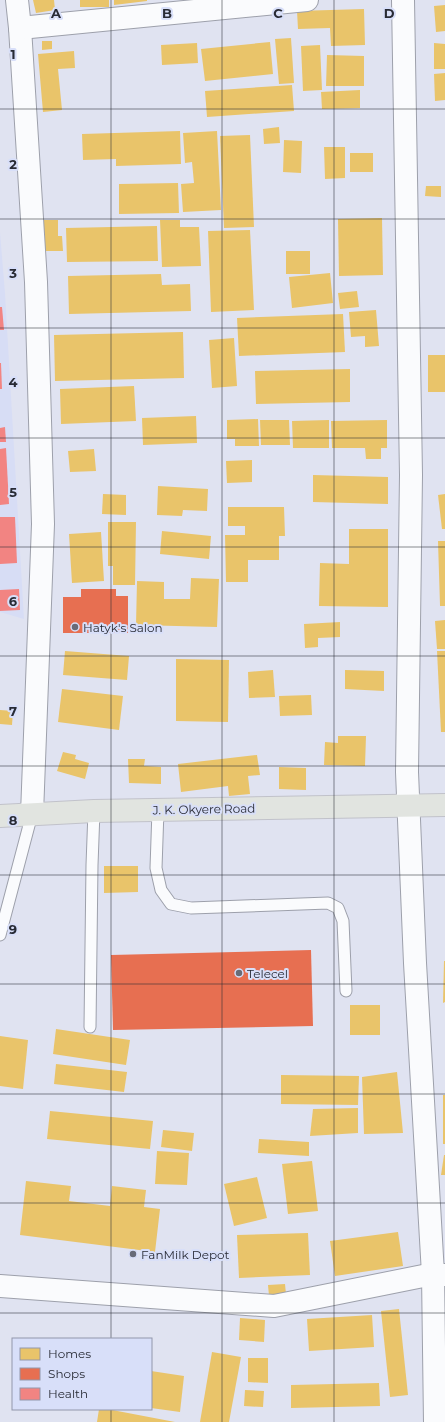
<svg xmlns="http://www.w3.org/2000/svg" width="445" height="1422" font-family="Montserrat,sans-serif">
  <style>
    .built { fill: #d7ddf5 }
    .homes { fill: #e9c46a }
    .shops { fill: #e76f51 }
    .health { fill: #f28482 }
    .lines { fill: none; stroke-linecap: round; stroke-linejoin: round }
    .lane-casing { stroke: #9da0ab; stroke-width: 13 }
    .street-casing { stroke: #9da0ab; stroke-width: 24 }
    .primary-casing { stroke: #c1c2ca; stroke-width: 24 }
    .lane { stroke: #fafbfd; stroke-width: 11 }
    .street { stroke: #fafbfd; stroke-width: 22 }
    .primary { stroke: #e1e4e0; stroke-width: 22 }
    .grid { fill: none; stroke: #282b35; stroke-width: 1; stroke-opacity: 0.55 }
    .poi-dot { fill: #686b77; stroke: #d8dff9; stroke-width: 1.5 }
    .labels { text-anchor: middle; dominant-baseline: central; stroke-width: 4; stroke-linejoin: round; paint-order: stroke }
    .poi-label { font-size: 12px; fill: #282b35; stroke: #d8dff9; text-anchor: start }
    .street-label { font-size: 12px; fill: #282b35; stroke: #d8dff9 }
    .grid-label { font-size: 13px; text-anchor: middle; font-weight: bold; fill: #282b35; stroke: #d8dff9; stroke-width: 4; stroke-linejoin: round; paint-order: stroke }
  </style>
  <rect width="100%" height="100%" fill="#e0e3f1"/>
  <path class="built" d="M0,232L5,293L24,619L0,612Z"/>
  <g class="homes">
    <path d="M33,0H54L55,10L36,13Z"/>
    <rect x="80" y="0" width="29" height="7"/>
    <path d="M114,0H147V1L114,5Z"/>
    <path d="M445,5V31L436,32L434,6Z"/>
    <path d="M364,9L365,45L331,46L330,28L298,29L297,11Z"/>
    <path d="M291,38L294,83L279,84L275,39Z"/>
    <path d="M42,41H52V49L42,50Z"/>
    <path d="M270,42L273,74L205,81L201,49Z"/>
    <path d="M197,43L198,63L162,65L161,45Z"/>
    <path d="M434,43L445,44V69H434Z"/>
    <path d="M320,45L322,90L303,91L301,46Z"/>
    <path d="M74,51L75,68L58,69L62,110L43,112L38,54Z"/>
    <path d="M327,55L364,56V86H326Z"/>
    <path d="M445,73V100L435,101L434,74Z"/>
    <path d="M292,85L294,111L207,117L205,91Z"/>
    <path d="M360,90V108L322,109L321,92Z"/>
    <path d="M279,127L280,143L264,144L263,129Z"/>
    <path d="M180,131L181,164L116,166V159L83,160L82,134Z"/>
    <path d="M217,131L221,210L183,212L181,184L194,183L192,162L185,163L183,133Z"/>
    <path d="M250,135L254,227L224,228L220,136Z"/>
    <path d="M284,140L302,141L301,173L283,172Z"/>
    <path d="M324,147H345V178L325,179Z"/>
    <rect x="350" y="153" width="23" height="19"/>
    <path d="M178,183L179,213L119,214V184Z"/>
    <path d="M426,186H441V197L425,196Z"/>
    <path d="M382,218L383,275L339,276L338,219Z"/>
    <path d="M41,220H58V236H62L63,251H42Z"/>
    <path d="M160,220H180V227H199L201,266L162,267Z"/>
    <path d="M157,226L158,261L67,262L66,228Z"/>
    <path d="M250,230L254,310L211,312L208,231Z"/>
    <rect x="286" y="251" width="24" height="23"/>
    <path d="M330,273L333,303L292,308L289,277Z"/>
    <path d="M161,274L162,285L190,284L191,311L69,314L68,276Z"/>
    <path d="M357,291L359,307L340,309L338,293Z"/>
    <path d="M376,310L379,346L365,347V336L351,337L349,312Z"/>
    <path d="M343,314L345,352L239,356L237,318Z"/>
    <path d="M183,332L184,378L55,381L54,335Z"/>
    <path d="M234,338L237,386L212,388L209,340Z"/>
    <rect x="428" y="355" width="17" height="37"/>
    <path d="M350,369V402L256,404L255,371Z"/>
    <path d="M134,386L136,421L61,424L60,389Z"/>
    <path d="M196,416L197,443L143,445L142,418Z"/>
    <path d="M258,419L259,446H235V439H227V420Z"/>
    <path d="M260,420H289L290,445H261Z"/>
    <path d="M329,420V448H293L292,421Z"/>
    <path d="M387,420V448H381V459H366L365,448H332L331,421Z"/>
    <path d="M94,449L96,471L70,472L68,451Z"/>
    <path d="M252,460V482L227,483L226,461Z"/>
    <path d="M313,475L388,477V504L313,502Z"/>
    <path d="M158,486L208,489L207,511L183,510L182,516L157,515Z"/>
    <path d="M103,494L126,495V515L102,514Z"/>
    <path d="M445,494V529H442L438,495Z"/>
    <path d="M228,507H284L285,536H279V560H248V582H226L225,535H245V526H228Z"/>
    <path d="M108,522H136L135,585H113V566H108Z"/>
    <path d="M349,529H388V607L319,606L320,563L349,564Z"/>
    <path d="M162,531L211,536L209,559L160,554Z"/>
    <path d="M101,532L104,581L72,583L69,534Z"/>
    <path d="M438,541H445V606H440Z"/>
    <path d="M191,578L219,579L217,627L136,625L137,581L164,582V599H190Z"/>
    <path d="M445,620V649H437L435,621Z"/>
    <path d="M340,622V637L318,638V647L305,648L304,624Z"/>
    <path d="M65,651L129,656L127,680L63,675Z"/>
    <path d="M437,651H445V732H441Z"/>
    <path d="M176,659L229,660L228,722L176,721Z"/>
    <path d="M273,670L275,697L249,698L248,672Z"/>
    <path d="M345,670L384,671V691L345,689Z"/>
    <path d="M62,689L123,696L119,730L58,722Z"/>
    <path d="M311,695L312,715L280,716L279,696Z"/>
    <path d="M0,710L13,711L12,725L0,724Z"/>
    <path d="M338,736H366L365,766L324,765L325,742L338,743Z"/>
    <path d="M63,752L76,755L75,759L89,763L85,779L57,771Z"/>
    <path d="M257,755L260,775L248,776L250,794L229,796L228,786L181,792L178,764Z"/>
    <path d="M128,759H145L144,766L161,767V784L129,783Z"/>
    <path d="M279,767L306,768V790L279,789Z"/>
    <path d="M104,866H138V892L104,893Z"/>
    <path d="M444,961H445V1002L443,1003Z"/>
    <rect x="350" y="1005" width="30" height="30"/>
    <path d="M56,1029L130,1040L126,1065L53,1054Z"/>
    <path d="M0,1036L28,1040L23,1089L0,1086Z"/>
    <path d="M56,1064L127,1072L124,1092L54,1084Z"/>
    <path d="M397,1072L403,1133L364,1134L362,1077Z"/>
    <path d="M281,1075L359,1076L358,1105L281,1104Z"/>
    <rect x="443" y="1095" width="2" height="49"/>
    <path d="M358,1108V1133L310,1136L313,1109Z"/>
    <path d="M50,1111L153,1121L150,1149L47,1139Z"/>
    <path d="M163,1130L194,1133L192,1151L161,1147Z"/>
    <path d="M259,1139L309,1142V1156L258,1153Z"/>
    <path d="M157,1151L189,1153L187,1185L155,1184Z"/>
    <path d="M444,1155H445V1175H441Z"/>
    <path d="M312,1161L318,1211L288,1214L282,1164Z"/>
    <path d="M257,1177L267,1218L234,1226L224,1184Z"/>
    <path d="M26,1181L71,1186L69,1201L110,1206L112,1186L146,1190L144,1207L160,1209L155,1252L20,1235Z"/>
    <path d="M398,1232L403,1266L335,1276L330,1241Z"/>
    <path d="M308,1233L310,1275L239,1278L237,1235Z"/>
    <path d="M285,1284L286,1294L269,1296L268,1285Z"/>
    <path d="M399,1309L408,1395L390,1397L381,1311Z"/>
    <path d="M372,1315L374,1347L309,1351L307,1319Z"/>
    <path d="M240,1318L265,1320L264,1342L239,1340Z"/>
    <path d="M212,1352L241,1357L229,1422H200Z"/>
    <path d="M248,1358H268V1383L248,1382Z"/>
    <path d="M151,1371L184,1376L180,1412L151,1408Z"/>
    <path d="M379,1383L380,1406L291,1408V1385Z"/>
    <path d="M245,1390L264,1391L263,1407L244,1406Z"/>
    <path d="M99,1409H107L175,1422H97Z"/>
  </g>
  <g class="shops">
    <path d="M81,589H116V596H128V633H63V597H81Z"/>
    <path d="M311,950L313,1026L113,1030L111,955Z"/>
  </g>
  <g class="health">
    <path d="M0,307H2L4,330H0Z"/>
    <path d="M0,363H1L2,389H0Z"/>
    <path d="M5,427L6,442H0V428Z"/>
    <path d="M6,448L9,504L0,505V449Z"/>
    <path d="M0,517H15L17,563L0,564Z"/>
    <path d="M19,589L20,610L0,611V590Z"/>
  </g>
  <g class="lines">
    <g class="lane-casing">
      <g id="lane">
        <path d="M158,810L156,868L161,890L171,904L191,908L328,903L338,908L343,921L346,991"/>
        <path d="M0,935L32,814"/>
        <path d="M90,1027L92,865L94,811"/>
      </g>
    </g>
    <g class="street-casing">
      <g id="street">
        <path d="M17,0L20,28L36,282L43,524L32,814"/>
        <path d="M403,0L411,475L407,772L415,963L433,1274L435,1422"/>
        <path d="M20,28L307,0"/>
        <path d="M0,1286L274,1306L433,1274L445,1275"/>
      </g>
    </g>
    <g class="primary-casing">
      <path id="primary" d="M0,816L94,811L445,805"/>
    </g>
    <use href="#lane" class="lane"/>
    <use href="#street" class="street"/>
    <use href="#primary" class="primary"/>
  </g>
  <path class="grid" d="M111,0V1339M222,0V1422M334,0V1422M0,109H445M0,219H445M0,328H445M0,438H445M0,547H445M0,656H445M0,766H445M0,875H445M0,984H445M0,1094H445M0,1203H445M0,1313H445M111,1409V1422"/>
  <g class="poi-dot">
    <circle cx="75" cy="627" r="4"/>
    <circle cx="239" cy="973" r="4"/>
    <circle cx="133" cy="1254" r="4"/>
  </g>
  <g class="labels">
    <g class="poi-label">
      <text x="83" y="627">Hatyk's Salon</text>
      <text x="247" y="973">Telecel</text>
      <text x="141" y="1254">FanMilk Depot</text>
    </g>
    <g class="street-label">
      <text transform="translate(204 809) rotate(-1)">J. K. Okyere Road</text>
    </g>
  </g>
  <g class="grid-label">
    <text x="56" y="18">A</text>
    <text x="167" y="18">B</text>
    <text x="278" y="18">C</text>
    <text x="389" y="18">D</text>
    <text x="13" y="59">1</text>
    <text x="13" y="169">2</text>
    <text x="13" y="278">3</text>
    <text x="13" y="387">4</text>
    <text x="13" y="497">5</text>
    <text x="13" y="606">6</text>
    <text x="13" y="716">7</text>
    <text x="13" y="825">8</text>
    <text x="13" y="934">9</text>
  </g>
  <rect x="12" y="1338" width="140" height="72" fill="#d8dff9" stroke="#9297ab"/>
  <rect x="20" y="1348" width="20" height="12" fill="#e9c46a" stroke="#9297ab"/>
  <text x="48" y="1358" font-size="12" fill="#282b35">Homes</text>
  <rect x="20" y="1368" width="20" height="12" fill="#e76f51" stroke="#9297ab"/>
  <text x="48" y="1378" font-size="12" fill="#282b35">Shops</text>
  <rect x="20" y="1388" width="20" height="12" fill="#f28482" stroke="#9297ab"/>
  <text x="48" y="1398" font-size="12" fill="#282b35">Health</text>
</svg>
